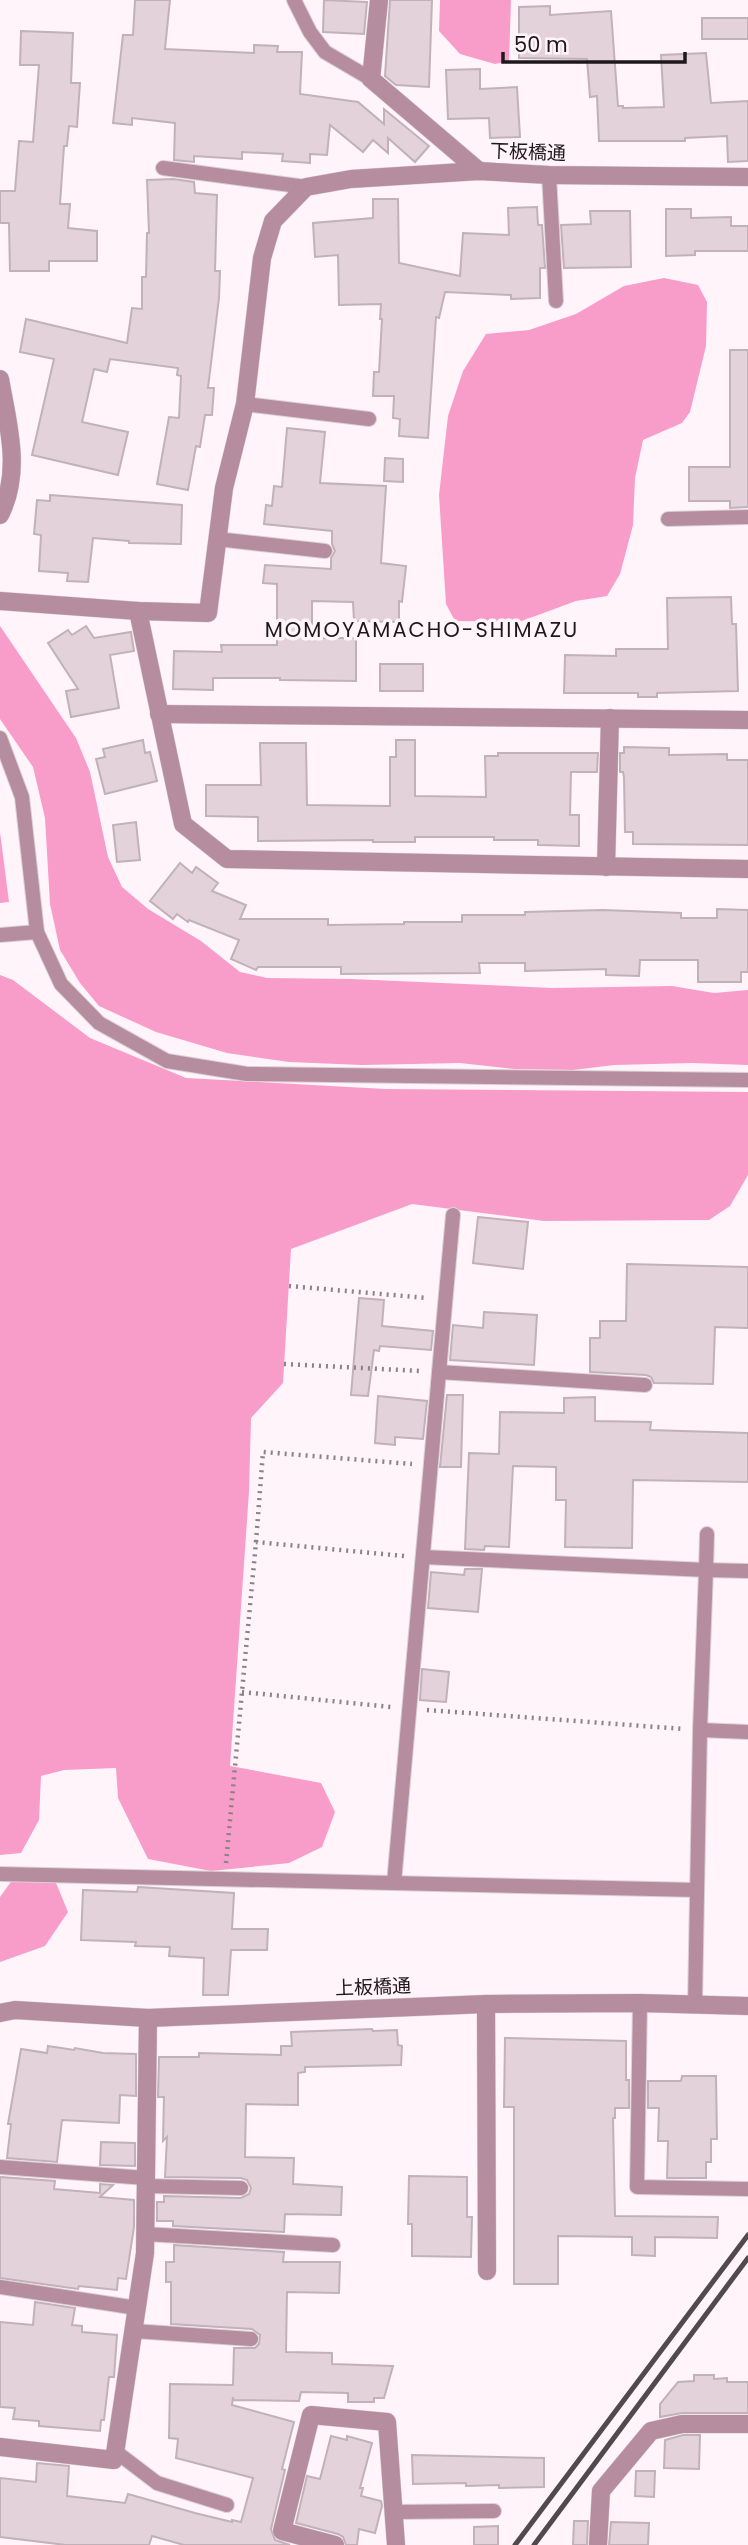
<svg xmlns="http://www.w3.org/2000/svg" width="748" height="2545" font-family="Poppins,'Noto Sans JP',sans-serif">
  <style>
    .forest { fill: #f89cc9 }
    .building { fill: #e3d2d9; stroke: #c2b1b8; stroke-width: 2 }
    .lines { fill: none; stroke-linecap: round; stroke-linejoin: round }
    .service-casing { stroke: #dbd1d5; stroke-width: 16 }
    .minor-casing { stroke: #dbd1d5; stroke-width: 19 }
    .tertiary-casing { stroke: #dbd1d5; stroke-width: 19 }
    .path { stroke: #8b8286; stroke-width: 4.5; stroke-dasharray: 2 5; stroke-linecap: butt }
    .service { stroke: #b58d9f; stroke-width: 14 }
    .minor { stroke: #b58d9f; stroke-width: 18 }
    .tertiary { stroke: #b58d9f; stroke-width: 18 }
    .rail { stroke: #514a4d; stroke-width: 5 }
    .labels { text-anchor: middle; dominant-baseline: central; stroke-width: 7; stroke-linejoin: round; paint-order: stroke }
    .street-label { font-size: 19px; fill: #1e181b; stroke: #fff4f9 }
    .neighbourhood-label { font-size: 21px; letter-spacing: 2px; fill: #1e181b; stroke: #fff4f9 }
  </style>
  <rect width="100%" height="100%" fill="#fff4f9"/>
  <g class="forest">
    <path d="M440,0H511L509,61L495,64L460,54L439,31Z"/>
    <path d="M664,278L698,285L707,302L706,346L690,412L682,423L643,440L635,478L633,525L620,574L607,596L576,601L519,622L455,621L446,604L439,495L448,416L463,371L486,334L529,330L576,314L624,286Z"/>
    <path d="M0,626L76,738L90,772L108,857L122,887L148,909L201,941L240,972L267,978L351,979L552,988L672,986L714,993L748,990V1065L693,1063L614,1065L573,1070L514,1069L460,1063L362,1065L289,1062L227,1053L156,1032L99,1006L80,983L60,950L50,904L45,818L33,767L0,719Z"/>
    <path d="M0,832L9,902L0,903Z"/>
    <path d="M0,975L13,980L90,1038L186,1078L385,1089L748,1092V1175L730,1206L709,1220L544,1221L412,1204L291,1249L283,1383L251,1418L249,1491L230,1766L321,1783L335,1812L322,1847L289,1863L211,1871L148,1859L118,1798L116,1768L64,1770L41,1776L39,1820L21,1853L0,1855Z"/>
    <path d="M13,1879L56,1883L68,1912L45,1946L0,1962V1897Z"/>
  </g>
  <g class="building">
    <path d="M135,0H170L165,49L254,53V45L278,46L277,52H302L300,94L358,102L384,124V109L429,146L415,162L388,138V153L373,140L363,152L330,125L327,155L310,154V163L282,161L283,154L242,152V159L194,156V162L174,160L175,123L132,118V125L113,123L123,35H133Z"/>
    <path d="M324,0L367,2L364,34L323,32Z"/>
    <path d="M390,0H432L429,87L396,85L385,76Z"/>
    <path d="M550,6V15L611,11L618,106H623V108L664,107L661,55L706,53L711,103L748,101V161L728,162L727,136L685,138V141H599L597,96L590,97L587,59L519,58V7Z"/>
    <rect x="702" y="18" width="46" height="21"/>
    <path d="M21,31L73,33L71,83H80L77,127L69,126L67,146H64L60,204H70L68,228L97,231V261H49V271H10L9,223H0V191H15L19,141L33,142L39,65H20Z"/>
    <path d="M480,69V89L517,87L520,137L490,138L489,118L448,119L446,70Z"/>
    <path d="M173,179L194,182L195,193L217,195L215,271H220L219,298L208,388H214L212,415H205L200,447L196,446L188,490L157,484L169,417L179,418L181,376L177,375L178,368L110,359L107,372L94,369L82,422L128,432L118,475L32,455L54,359L20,352L26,319L127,343L132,308L142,309V277H146L147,233H149L147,180Z"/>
    <path d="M373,199H398L399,263L460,276L463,233L509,235L508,208L537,207L538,225H542L545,268H540V298L511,299V295L445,292L439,318L436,317L428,438L399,436L400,419L393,418L394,396H373L374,372H379L382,319H380L381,304L339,305L338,255L315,257L313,223L373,218Z"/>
    <path d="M666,209H691V218L731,217V226H748V251H695V255L666,256Z"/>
    <path d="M590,211H630L631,267L564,268L561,225L591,224Z"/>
    <path d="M730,350H748V507L730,508V501H689V467H730Z"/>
    <path d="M287,428L325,432L320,483L386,486L381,563L406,566L402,602L399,601V622L354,621L353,602L312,601V638H356V681L280,680V678H213V690L173,689L174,651L222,652L221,645H277V584L263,583L265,565L331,569V558L335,551L332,544V531L264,524L266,505L272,506L274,486L282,487Z"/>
    <path d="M385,458L403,459V482L384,481Z"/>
    <path d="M50,495L182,505L181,544L129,543V541L93,538L88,582L67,581L68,573L39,571L41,535L34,534L37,500L50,501Z"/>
    <path d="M731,597L732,624H736L738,691L657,693V697H638V693H564L565,655L616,656V649H668L667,598Z"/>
    <path d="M86,626L94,638L131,632L134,651L110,655L119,708L71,717L66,691L78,689L48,643L68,630L72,635Z"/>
    <rect x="380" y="664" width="43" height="27"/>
    <path d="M143,740L145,753L150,752L157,781L105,794L96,759L105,757L103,749Z"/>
    <path d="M396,740H415V796L486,797L485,756H498V753H598L597,772H571L570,815H579V846L538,845V840H494V837H415V842H373V840L258,841V817L206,816V785H261L260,743H306L307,805L390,806V757H396Z"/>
    <path d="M624,747L669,748V755L727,754V760H748V845L633,844V832H625L624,777L623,772H620V753H624Z"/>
    <path d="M136,822L140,860L117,862L113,825Z"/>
    <path d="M180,863L192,873L196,867L218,883L212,891L246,905L240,919H328V925L404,924V922H462V915H525V912L603,910L681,913V918H717V909L748,910V972H741V982H698V960H640L639,976L606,975V969L525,971V963H479L480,973L341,974V967H258L256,970L231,959L239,940L189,920L188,922L177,914L173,919L150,901Z"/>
    <path d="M478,1217L528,1222L523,1269L473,1263Z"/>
    <path d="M627,1264L748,1267V1328L715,1327L713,1384L654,1383L651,1377L646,1375L590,1372V1338H600V1321H626Z"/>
    <path d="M359,1298L384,1300L382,1326L433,1331L431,1350L380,1346L379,1351L374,1350L368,1396L351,1395Z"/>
    <path d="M484,1312L537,1315L534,1365L450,1360L453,1325L483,1328Z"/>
    <path d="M447,1395H463L461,1467H440Z"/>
    <path d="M378,1396L427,1401L423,1439L395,1437V1445L375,1443Z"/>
    <path d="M595,1397V1421L651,1422L650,1430L748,1433V1482L633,1480L632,1548L565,1547L566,1500H556V1467L513,1466L509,1547L485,1546L484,1550L465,1549L469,1453L499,1454L500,1412L564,1413V1398Z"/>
    <path d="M465,1569H482L478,1612L428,1608L431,1572L464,1575Z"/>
    <path d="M422,1669L449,1672L446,1702L420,1700Z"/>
    <path d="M138,1887L234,1893L232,1929H268L267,1950H231L228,1995H203L204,1958L169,1956L170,1947L135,1946L136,1942L81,1940L83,1890L137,1892Z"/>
    <path d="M372,2029L373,2031L397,2030L398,2045L402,2046L401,2065L305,2067V2072L298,2073V2105L246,2104L245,2157L294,2158L293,2184L342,2187L341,2215L285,2214L284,2232L173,2226V2221H157V2202H164V2196L241,2198L249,2194L251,2188L247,2180L241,2178L165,2177L167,2137L163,2141L164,2097H158L159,2057H199V2053L281,2055V2046H292L291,2032Z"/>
    <path d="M505,2038L626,2041V2080H629V2108H615V2118H613L615,2216L718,2217L717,2238L655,2237V2256L632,2255V2237L558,2236V2284H514V2107H504Z"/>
    <path d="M48,2046L74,2050L75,2048L103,2053L136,2054V2096L120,2095L119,2123L62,2120L57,2162L7,2158L11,2124H8L21,2049L47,2053Z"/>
    <path d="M682,2076H716L717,2139H711V2162H706V2178H667L668,2141H658L659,2108H648V2081H681Z"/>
    <path d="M101,2142L135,2143V2166L100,2165Z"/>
    <path d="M409,2176L467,2177V2217H472L471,2257L412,2256V2224H408Z"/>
    <path d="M0,2177L55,2181L54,2189L100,2193V2184L113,2185L100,2197L134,2200V2227L126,2279L118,2278L117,2290L79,2286L78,2289L0,2278Z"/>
    <path d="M174,2245L284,2252L283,2262H340L339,2293L287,2292L286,2352L332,2353V2364L393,2366L384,2398H374V2402H348V2393L301,2392L299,2401L233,2400V2397L232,2405L294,2422L282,2469L285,2470L271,2529L275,2540L290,2545H184L152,2536L149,2545H66L0,2537V2478L36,2482L37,2463L69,2466L67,2496L125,2503L128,2494L195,2513L232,2522V2520L241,2522L253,2478L176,2458L178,2439L169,2438L170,2384L233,2385L234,2348H255L259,2344L260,2335L252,2329L171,2324V2282H166V2262H174Z"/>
    <path d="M35,2302L75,2308L72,2325L82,2326V2332L117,2335L114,2377H109L104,2420H101L100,2431L39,2426V2421L13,2419L15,2408L0,2407V2322L33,2325Z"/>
    <path d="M694,2375H714V2379L727,2378V2382H748V2413H682L660,2417V2404L678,2382L694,2381Z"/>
    <path d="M683,2435H700L699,2469L664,2468L665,2440Z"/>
    <path d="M331,2436L347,2440V2436L372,2443L360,2488H363L361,2496L381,2501L382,2506L375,2533L359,2529L357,2545H346L343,2537L338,2534L296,2523L307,2476L320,2479Z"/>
    <path d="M412,2455L544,2458V2487L499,2488V2485L466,2486V2483L413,2484Z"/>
    <path d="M636,2471H655L654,2497L635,2496Z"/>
    <path d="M574,2521H588L587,2545H573Z"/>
    <path d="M611,2522L649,2523L648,2545H609Z"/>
    <path d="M498,2526V2545H474V2527Z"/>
  </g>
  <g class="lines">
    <g class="service-casing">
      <g id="service">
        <path d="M294,0L310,32L325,52L371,79"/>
        <path d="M163,168L306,187"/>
        <path d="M549,175L556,301"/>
        <path d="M245,404L369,419"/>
        <path d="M668,519L748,517"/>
        <path d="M217,539L325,551"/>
        <path d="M0,738L22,797L37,932L61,984L99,1023L167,1061L247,1074L748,1080"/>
        <path d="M0,935L37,932"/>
        <path d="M439,1372L453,1215"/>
        <path d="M423,1557L706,1570L707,1534"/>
        <path d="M700,1730L748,1732"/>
        <path d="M0,1874L697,1890"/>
        <path d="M394,1883L439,1372L645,1385"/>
        <path d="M640,2003L637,2187L748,2189"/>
        <path d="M695,2005L700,1730L706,1570L748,1571"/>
        <path d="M0,2167L146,2178"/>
        <path d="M146,2186L241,2188"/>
        <path d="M145,2234L333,2245"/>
        <path d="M0,2287L137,2308"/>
        <path d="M134,2331L251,2339"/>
        <path d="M115,2451L157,2483L227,2505"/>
        <path d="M393,2512L494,2511"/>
      </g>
    </g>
    <g class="minor-casing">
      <g id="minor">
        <path d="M379,0L371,79L479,171"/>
        <path d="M0,601L138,611L208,613L224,488L245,404L262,258L273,221L306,187L351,179L479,171L549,175L748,177"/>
        <path d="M138,611L183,824L227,859L748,869"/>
        <path d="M159,714L748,720"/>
        <path d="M606,867L610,718"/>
        <path d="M486,2004L487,2271"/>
        <path d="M0,2447L114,2460L145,2253L148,2018"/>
        <path d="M335,2545L282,2531L311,2415L387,2422L396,2545"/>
        <path d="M598,2545L601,2491L651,2431L682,2424H748"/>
      </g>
    </g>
    <g class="tertiary-casing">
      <g id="tertiary">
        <path d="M0,379C8,425 22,471 0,515"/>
        <path d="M0,2013L15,2010L148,2018L486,2004L640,2003L748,2006"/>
      </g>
    </g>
    <g class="path">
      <path d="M289,1286L427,1298"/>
      <path d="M284,1364L420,1371"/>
      <path d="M256,1542L263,1452L412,1464"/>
      <path d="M242,1692L391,1707"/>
      <path d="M427,1710L684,1729"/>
      <path d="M226,1863L256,1542L404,1556"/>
    </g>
    <use href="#service" class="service"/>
    <use href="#minor" class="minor"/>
    <use href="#tertiary" class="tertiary"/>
    <g class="rail">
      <path d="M515,2545L748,2235"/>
      <path d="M534,2545L748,2258"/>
    </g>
  </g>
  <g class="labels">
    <g class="street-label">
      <text transform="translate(528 152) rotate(2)">下板橋通</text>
      <text transform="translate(373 1987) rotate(-2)">上板橋通</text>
    </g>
    <g class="neighbourhood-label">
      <text x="422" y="629">MOMOYAMACHO-SHIMAZU</text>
    </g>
  </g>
  <path d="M503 52v10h182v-10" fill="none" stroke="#1e181b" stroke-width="3.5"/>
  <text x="514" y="52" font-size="21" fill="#1e181b" stroke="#fff4f9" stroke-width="5" paint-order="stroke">50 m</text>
</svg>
